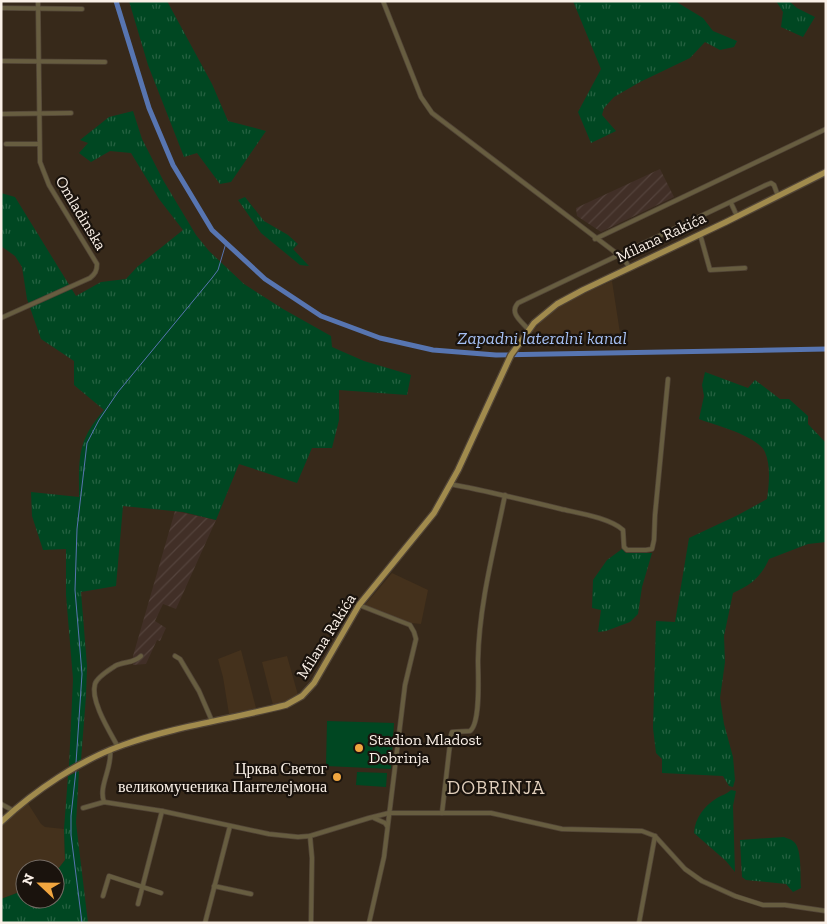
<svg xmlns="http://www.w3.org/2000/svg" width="827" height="924" font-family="'Zilla Slab',serif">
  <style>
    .built { fill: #44311c }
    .industrial { fill: url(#industrial-furrows) }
    .grass { fill: url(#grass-tufts) }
    .pitch { fill: #004722 }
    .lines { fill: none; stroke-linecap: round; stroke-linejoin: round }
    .stream { stroke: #5775b1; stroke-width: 1 }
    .canal { stroke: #5775b1; stroke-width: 5 }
    .minor-casing { stroke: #524537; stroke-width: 5.5 }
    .primary-casing { stroke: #524537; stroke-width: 8 }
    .minor { stroke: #675d40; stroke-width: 4 }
    .primary { stroke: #a18b4d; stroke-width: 5.5 }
    .poi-dot { fill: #f1a63f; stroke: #1a130d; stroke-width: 2 }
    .labels { text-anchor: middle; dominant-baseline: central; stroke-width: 4.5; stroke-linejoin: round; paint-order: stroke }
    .street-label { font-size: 16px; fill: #faf0e7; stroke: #1a130d }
    .poi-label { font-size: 16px; fill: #faf0e7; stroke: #1a130d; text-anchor: start }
    .water-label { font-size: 18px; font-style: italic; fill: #a5bff2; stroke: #1a130d }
    .quarter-label { font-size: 19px; letter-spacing: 1px; fill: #e2d0bd; stroke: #1a130d }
  </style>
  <defs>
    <pattern id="industrial-furrows" width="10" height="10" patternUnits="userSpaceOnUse" patternTransform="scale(1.25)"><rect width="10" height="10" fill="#412f27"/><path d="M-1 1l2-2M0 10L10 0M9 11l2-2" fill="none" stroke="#54433c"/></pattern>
    <pattern id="grass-tufts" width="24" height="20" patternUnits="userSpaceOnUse" patternTransform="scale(1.25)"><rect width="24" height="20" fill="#004722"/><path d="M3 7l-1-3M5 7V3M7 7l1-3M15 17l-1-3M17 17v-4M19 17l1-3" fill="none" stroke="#266242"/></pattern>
  </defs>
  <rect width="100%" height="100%" fill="#37291a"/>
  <g class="built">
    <path d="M612,281L620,333L568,336L532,332L545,317L564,302Z"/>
    <path d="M392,573L428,590L421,624L411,623L364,606Z"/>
    <path d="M241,650L256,708L229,714L223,677L218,659Z"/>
    <path d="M287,656L298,695L288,701L273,705L262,662Z"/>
    <path d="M27,802L41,824L45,827L64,829L65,860L55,873V869H25V890L1,899V827Z"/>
  </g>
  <g class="industrial">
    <path d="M660,169L674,197L601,232L577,216L576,208Z"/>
    <path d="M175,511L216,520L176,609L163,604L155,621L166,628L160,641L157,640L146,664L133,665V656Z"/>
  </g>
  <g class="grass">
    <path d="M129,1H167L212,84L228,121L266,131L231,182L220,184L197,153L184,157L148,65Z"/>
    <path d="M573,1H675L703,18L713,31L737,41L734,47L720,50L705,42L690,58L640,82L614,97L604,108L602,115L616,131L591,143L578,112L601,69Z"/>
    <path d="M776,1H789L797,8L815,17L803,37L781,27L783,12Z"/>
    <path d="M133,111L142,139L163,180L196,235L209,251L244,284L283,309L331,336L332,347L364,361L411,375L407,395L339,390V420L332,448H312L297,483L239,464L216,520L183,512L123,506L116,586L81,592L87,666L86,696L81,760L69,767L73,679L66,595V549L43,550L32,516L31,492L79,497C79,457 77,441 104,410L74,385V361L41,339L27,299L22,267L15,256L1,246V193L15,197L76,296L101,282L126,279L137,267L183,230L159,199L131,153L110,151L91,162L79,153L88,143L80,140L109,117Z"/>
    <path d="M245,197L264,221L288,235L298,244L293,249L309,266L300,265L261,233L238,200Z"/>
    <path d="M705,372L748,388L755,380L780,399H789L808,416V424L826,443V542L808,544L769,559C761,577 751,585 733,593L724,636L725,662L720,698L724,724L733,757L735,780L733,787L729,786L723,776L662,773V759L656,753L653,728L656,621L675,622L689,538L738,515L767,499C769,484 771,466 765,452C758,436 715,425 699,419L704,396L702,385Z"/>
    <path d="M622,549L626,553H652L642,587L638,614L630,622L606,631L598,632L601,610L592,608L593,580L607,560Z"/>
    <path d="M79,771L76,823L88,923H1V899L25,890V899H55V873L65,860L64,829L68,776Z"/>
    <path d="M731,790L736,791L733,806L735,872L726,861L694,833C695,818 704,806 717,798C722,795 727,794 731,790Z"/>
    <path d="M784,837C788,839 792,839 795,843C802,851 800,877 801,888L793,892L786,884L746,880L742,877L740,840Z"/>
  </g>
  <g class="pitch">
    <path d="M327,721L394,723L391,769L326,766Z"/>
    <path d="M357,772L387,773L386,787L356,785Z"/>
  </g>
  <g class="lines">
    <g class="stream">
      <path d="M76,763L82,674L75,590L77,529L87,443L99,420L118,392L212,278L218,270L226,243"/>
      <path d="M76,770L71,816V835L82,923"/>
    </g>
    <path class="canal" d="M116,1L149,108L173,165L212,230L265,279L321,316L380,338L433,350L496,355L826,349"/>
    <g class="minor-casing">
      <g id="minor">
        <path d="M383,1L421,97L432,113L624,259L629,267"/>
        <path d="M1,8L82,9"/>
        <path d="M1,61L105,62"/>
        <path d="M1,114L71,113"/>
        <path d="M6,144H39"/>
        <path d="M731,203L737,216"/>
        <path d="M700,234L710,270L745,268"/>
        <path d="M595,239L826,129"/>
        <path d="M1,318L90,278C95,274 97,271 97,264L49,185L40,162L38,1"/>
        <path d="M528,329C521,321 509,313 518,303L766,185L771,183L774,185L778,196"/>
        <path d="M450,484C487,491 524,500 561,509C578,513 610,518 623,530L624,547L627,550H646L652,549L654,540L655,515L668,379"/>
        <path d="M359,605L410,625L414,632L416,639L405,685L384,857L369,923"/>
        <path d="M175,656L180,659L199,691L212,721"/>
        <path d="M118,747C110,732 90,701 95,684C97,677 109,670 115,666C124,661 133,664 141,656"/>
        <path d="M104,802C98,786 113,767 110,750"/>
        <path d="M1,804L14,811"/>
        <path d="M83,808L104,802L162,811L269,834L298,837L310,836L369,818L389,813H491L562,829L642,831L655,836L685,869L702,881L735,896L763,905H785L826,911"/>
        <path d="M442,813L451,735L452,732L470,731C481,723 478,675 478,660C479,605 494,549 505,495"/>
        <path d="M374,818L385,823L387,826"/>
        <path d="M310,836L312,858L311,923"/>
        <path d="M214,886L251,894"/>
        <path d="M103,896L109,876L161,893"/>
        <path d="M138,904L162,811"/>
        <path d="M205,923L230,826"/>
        <path d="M639,923L655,836"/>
      </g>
    </g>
    <g class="primary-casing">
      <path id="primary" d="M1,822C34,791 80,760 123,745C176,726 232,719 286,705L302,696L314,683L359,605L434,513L458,470L511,355L534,323L557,304L583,290L726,222L826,172"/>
    </g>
    <use href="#minor" class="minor"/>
    <use href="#primary" class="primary"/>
  </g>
  <g class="poi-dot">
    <circle cx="359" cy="748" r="5"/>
    <circle cx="337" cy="777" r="5"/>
  </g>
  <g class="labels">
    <g class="street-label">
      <text transform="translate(81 213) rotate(59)">Omladinska</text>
      <text transform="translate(661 237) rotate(-25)">Milana Rakića</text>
      <text transform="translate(326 636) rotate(-58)">Milana Rakića</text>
    </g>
    <g class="poi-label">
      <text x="369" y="739">Stadion Mladost<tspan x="369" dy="18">Dobrinja</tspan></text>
      <text x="327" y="768" text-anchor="end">Црква Светог<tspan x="327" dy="18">великомученика Пантелејмона</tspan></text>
    </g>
    <g class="water-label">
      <text x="542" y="338">Zapadni lateralni kanal</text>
    </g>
    <g class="quarter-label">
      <text x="496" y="787">DOBRINJA</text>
    </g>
  </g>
  <rect width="827" height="924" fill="none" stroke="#faf0e7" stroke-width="5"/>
  <g transform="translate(40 884) rotate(292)"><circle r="24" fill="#1a130d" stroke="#746b64"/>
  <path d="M0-4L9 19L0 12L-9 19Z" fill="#f1a63f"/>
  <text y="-8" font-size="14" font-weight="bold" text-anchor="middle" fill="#faf0e7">N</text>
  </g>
</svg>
